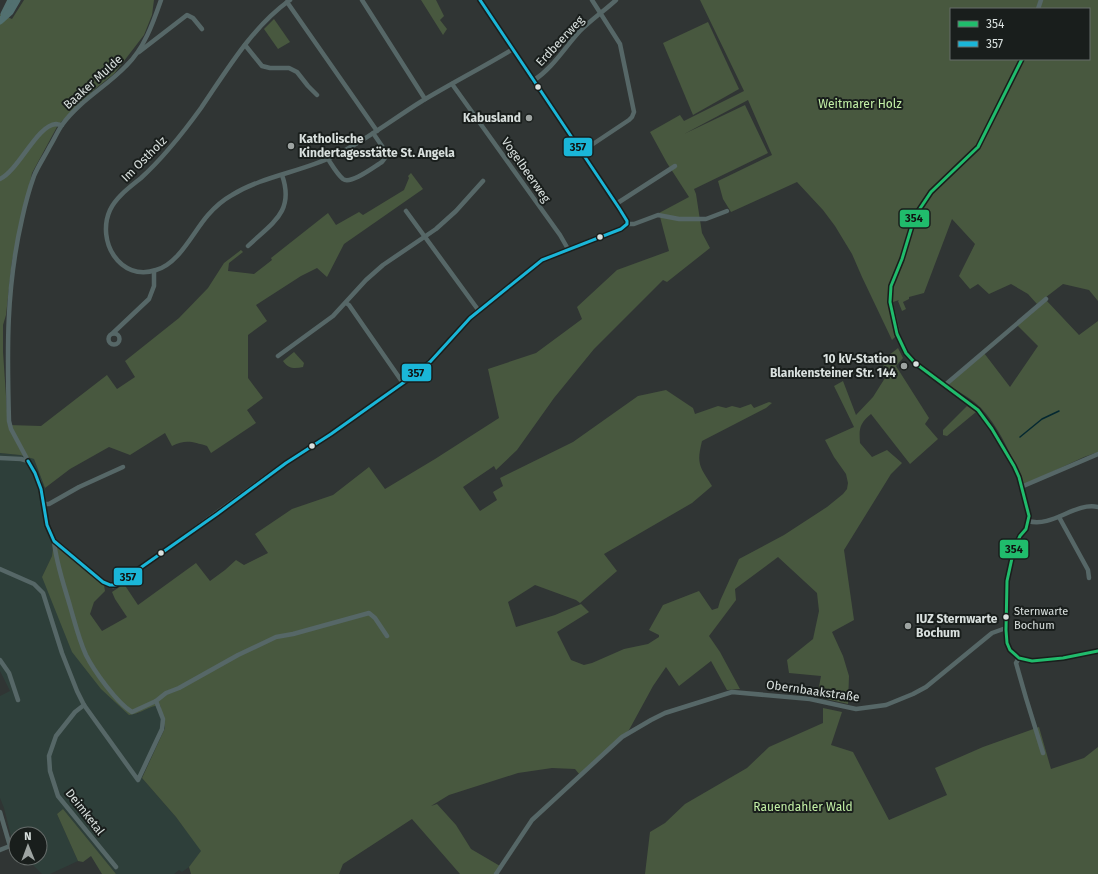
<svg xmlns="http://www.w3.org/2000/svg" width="1098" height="874" font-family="'Fira Sans',sans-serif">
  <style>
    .built { fill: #2e3f3a }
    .green { fill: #48583f; fill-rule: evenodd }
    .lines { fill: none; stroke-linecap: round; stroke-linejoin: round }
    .stream { stroke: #042831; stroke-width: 1.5 }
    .minor { stroke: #566767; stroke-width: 4.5 }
    .primary { stroke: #527070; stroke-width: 7 }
    .bus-1-casing { stroke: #191e1c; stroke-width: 6 }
    .bus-2-casing { stroke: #191e1c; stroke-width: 6 }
    .bus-1 { stroke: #20bc6c; stroke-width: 3 }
    .bus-2 { stroke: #1ab6d8; stroke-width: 3 }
    .bus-dot { fill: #d9e0de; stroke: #191e1c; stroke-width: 1.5 }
    .poi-dot { fill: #9ea4a2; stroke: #191e1c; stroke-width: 1.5 }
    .labels { text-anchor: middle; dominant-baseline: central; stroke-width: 4; stroke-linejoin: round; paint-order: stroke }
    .bus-label { font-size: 11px; fill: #d9e0de; stroke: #191e1c; text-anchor: start }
    .street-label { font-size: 12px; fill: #d9e0de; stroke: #191e1c }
    .park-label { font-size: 12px; fill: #c3f0a6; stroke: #191e1c }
    .poi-label { font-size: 12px; font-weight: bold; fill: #d9e0de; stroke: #191e1c; text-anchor: end }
    .line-badge { stroke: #191e1c; stroke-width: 1.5 }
    .pale-badge-label { font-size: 11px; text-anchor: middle; font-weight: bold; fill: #111 }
  </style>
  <rect width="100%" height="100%" fill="#303534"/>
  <path class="built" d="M0,453L20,455L34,459L45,488L49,524L54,539L52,556L42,577L137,714L150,706L160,704L165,728L142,778L176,817L202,851L189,867L182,872L179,870L174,874H116L63,809L57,814L78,861L50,874H42L26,858H40V834H16V848L13,844L4,808L0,798V696L10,691L0,671Z"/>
  <g class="green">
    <path d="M24,0H154L152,15L144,35L114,74L95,89L58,125L32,173L12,261L6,315L3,325V352L8,425L41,426L107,375L117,389L135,377L125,361L179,318L208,288L224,263L241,250L243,252L229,263L228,271L254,274L272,260L271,258L328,213L336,225L359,212L363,215L404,190L409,178L408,176L411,173L423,189L344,244L327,277L317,268L301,276L256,305L267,321L248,335V378L263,398L247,410L256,423L211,453L207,446C193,442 186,439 172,446L165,433L130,455L109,447L70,469L45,488L34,459L20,455L0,453V14L12,19Z"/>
    <path d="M421,0H436L444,16L440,20L447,29L443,35Z"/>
    <path d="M700,0H1098V301L1089,290L1063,284L1037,304L1028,294L1011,284L989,294L978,284L970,289L959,276L975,244L952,219L924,293L909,297V299L903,302L906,309L902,311L898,301L899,300L893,302L900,332L892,340L862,277L852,254L835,226L823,210L797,182L731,212L723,199L718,181L772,155L748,100L684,134L745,105L768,153L694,189L696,194L702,233L710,248L667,282L663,280L594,349L554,398L517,450L496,470L494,466L463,487L480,511L497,500L493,492L503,486L500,478L573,442L638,396L666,390L693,408L695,414L718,406L726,408L732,406L740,408L751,404L754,408L769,402L772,403L766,408L702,441C696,465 700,466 712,486L692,503L604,554L617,571L580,603L576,600L535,585L508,602L516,627L555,615L581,604L589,612L557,632L571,660L584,665L592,663L624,649L648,644L659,637V635L649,630L663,605L699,591L712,610L718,608L720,601L739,559L784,535L827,507L843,494L847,489L848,483L846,474L834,457L825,440L854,427L834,386L843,381L856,415L873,397L885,378L883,360L898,348L903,358L896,366L929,418L925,424L938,439L910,464L871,414C859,424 859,429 860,443L872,457L887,450L902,463L891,474L844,550L854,620L832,632L843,656L849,676L848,704L817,697L821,676L789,673L787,660L813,639L819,611L817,593L778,557L735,589L736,600L709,636L720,652L740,689L727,690L711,661L679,686L666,667L653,686L629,730L580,775L575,769L552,768L518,773L449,795L431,806L437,804L456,825L471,849L500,866L495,874H460L412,819L343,864L339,874H191L189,867L201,851L176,817L142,778L165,728L160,705C149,706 140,714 129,715L101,689L72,652L42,577L52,556L54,539L103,579L105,591L94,602L90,614L102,631L127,617L115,599L112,592L124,584L138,605L196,563L210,581L225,570L236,560L244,565L268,553L255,534L292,509L333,495L369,467L385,489L435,459L499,418L488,369L536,353L582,319L577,307L617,270L669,251L659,213L689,197L667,163L650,132L680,115L684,121L744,91ZM951,9H1089V59H951Z"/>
    <path d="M274,19L290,42L278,49L264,29Z"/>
    <path d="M708,22L739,89L693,115L663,43Z"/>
    <path d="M1046,300L1079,335L1098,321V452L1084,457L1026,484H1023C1013,459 1000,428 981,408C972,399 959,392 948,385L984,353L1010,387L1038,346L1017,325Z"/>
    <path d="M294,352L304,363L303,367C295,369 288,369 283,361Z"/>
    <path d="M967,406L976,412L947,436L943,435V430Z"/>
    <path d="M823,708L842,712L831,745L853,752L889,820L947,795L935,768L983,747L1039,727L1051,769L1084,758L1098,747V874H645L650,832L665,823L685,804L747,768L769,747L823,723Z"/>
    <path d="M63,809L116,874H102L91,856L83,862L78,861L57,814Z"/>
  </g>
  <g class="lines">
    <path class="stream" d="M1020,437L1042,419L1059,411"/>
    <g class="minor">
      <path d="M161,0C153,23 144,49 126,66C106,87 79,101 62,125C57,132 54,140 50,146C45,156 38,166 34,176C29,190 25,205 22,219C6,288 7,351 9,421L11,429L39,481L42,494L47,525L54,541L103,582L113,586L119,584L281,466L331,434L410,378L430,362L470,318L542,260L553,255L621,229L627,224V221L619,208L480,0"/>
      <path d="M290,0C252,27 227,70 201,108C183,133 164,157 141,178C130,187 116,197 110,210C96,241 120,282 156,270C179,264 193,232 208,215C215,207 223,200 232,195C263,176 301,172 334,156C365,141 393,119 422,101C452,83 483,67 513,49"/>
      <path d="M362,0L425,99"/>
      <path d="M287,2L377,131"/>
      <path d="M1038,9L1041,0"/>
      <path d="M245,45L262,66L270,68H289L297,72L308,86L317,95"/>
      <path d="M139,52L187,15L193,18L202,29"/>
      <path d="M1022,59L978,147L931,192L915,216L902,259L891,286L890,302L897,334L906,353L915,363L978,410L992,429L1014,466L1019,477L1029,516L1026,529L1020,536L1014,549L1007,581L1006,630L1007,643L1010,650L1019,658L1032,661L1063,658L1098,651"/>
      <path d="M533,81C553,68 565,47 580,31C591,20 604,11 616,0"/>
      <path d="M452,84L560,235L568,249"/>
      <path d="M581,152L629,120L632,117L634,112L620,44L592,0"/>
      <path d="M328,159C332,165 337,174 343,179C351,185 375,166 382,162L385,158L384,149L373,133"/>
      <path d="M0,179C19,170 37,125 56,124C56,124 61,125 62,125"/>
      <path d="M616,204L675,166"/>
      <path d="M406,211L479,311"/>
      <path d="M627,224H634L658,215L679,219H706L727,211"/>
      <path d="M248,246C272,223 295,212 282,175"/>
      <path d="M346,303L349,305L403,383"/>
      <path d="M113,333L149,299L154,286V271"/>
      <circle cx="114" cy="339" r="5.5"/>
      <path d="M278,356L333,316L366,280L383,265L436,229L456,211L483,181"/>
      <path d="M945,385L1046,299"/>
      <path d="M0,458L21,459L28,461"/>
      <path d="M1021,487L1098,454"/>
      <path d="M44,504H49L79,487L123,467"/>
      <path d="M1059,517L1088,570L1089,578"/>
      <path d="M1028,521C1053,528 1074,502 1098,507"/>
      <path d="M54,541C56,563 64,585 70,606C75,623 79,640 86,655C94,671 117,703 132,712L156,701L166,693L179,688L238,655L276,637L293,634L369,613L375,618L387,636"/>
      <path d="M0,569L34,584L43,593L62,653L77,691L84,705L138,780L162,729L163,719L156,701"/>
      <path d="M1019,658L1016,663L1026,698L1043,753"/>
      <path d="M0,660L9,673L18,700"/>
      <path d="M84,705L75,712L56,736L49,756L50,771L58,796L116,867"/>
      <path d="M0,812L10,846L0,850"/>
      <path d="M496,874L532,820L622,737L651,720L665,713L732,692L810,699L856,709L886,705L913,694L926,687L992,633L1006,628"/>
    </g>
    <g class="primary">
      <path d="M4,14L11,0"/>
      <path d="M0,21L10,12L17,0"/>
    </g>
    <g class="bus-1-casing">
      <path id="bus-1" d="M1022,59L978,147L931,192L915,216L902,259L891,286L890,302L897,334L906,353L915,363L978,410L992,429L1014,466L1019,477L1029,516L1026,529L1020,536L1014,549L1007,581L1006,630L1007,643L1010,650L1019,658L1032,661L1063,658L1098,651"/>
    </g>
    <g class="bus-2-casing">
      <path id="bus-2" d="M28,461L35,473L41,489L47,525L54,541L103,582L110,585H116L217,514L286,463L331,434L410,378L430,362L470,318L542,260L621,229L627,224V221L619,208L480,0"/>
    </g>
    <use href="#bus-1" class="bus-1"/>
    <use href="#bus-2" class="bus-2"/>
  </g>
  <g class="bus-dot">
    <circle cx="538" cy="87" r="3.5"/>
    <circle cx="600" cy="237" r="3.5"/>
    <circle cx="916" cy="364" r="3.5"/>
    <circle cx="312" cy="446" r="3.5"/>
    <circle cx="161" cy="553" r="3.5"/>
    <circle cx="1006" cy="617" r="3.5"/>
  </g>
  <g class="poi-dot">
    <circle cx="529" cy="118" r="4"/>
    <circle cx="291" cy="146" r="4"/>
    <circle cx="904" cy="366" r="4"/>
    <circle cx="908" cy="626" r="4"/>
  </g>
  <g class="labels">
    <g class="bus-label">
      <text x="1014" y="611">Sternwarte<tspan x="1014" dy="14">Bochum</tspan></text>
    </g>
    <g class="street-label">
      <text transform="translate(560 41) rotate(-47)">Erdbeerweg</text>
      <text transform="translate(93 82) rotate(-42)">Baaker Mulde</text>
      <text transform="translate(144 159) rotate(-45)">Im Ostholz</text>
      <text transform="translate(526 170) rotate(55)">Vogelbeerweg</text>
      <text transform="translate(813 691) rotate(8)">Obernbaakstraße</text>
      <text transform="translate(85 812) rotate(52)">Deimketal</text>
    </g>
    <g class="park-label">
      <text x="860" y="104">Weitmarer Holz</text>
      <text x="803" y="807">Rauendahler Wald</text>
    </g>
    <g class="poi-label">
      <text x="521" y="118">Kabusland</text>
      <text x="299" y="139" text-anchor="start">Katholische<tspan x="299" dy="14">Kindertagesstätte St. Angela</tspan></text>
      <text x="896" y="359">10 kV-Station<tspan x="896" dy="14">Blankensteiner Str. 144</tspan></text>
      <text x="916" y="619" text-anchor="start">IUZ Sternwarte<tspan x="916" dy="14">Bochum</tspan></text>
    </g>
  </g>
  <g class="line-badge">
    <rect x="563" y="137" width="30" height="20" rx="4" fill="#1ab6d8"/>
    <rect x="899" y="209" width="31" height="19" rx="4" fill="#20bc6c"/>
    <rect x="401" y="363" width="31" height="19" rx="4" fill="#1ab6d8"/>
    <rect x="999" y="539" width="30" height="20" rx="4" fill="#20bc6c"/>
    <rect x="113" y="567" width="30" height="19" rx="4" fill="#1ab6d8"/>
  </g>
  <g class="pale-badge-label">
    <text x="578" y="151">357</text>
    <text x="914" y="222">354</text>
    <text x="416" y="377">357</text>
    <text x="1014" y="553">354</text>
    <text x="128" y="581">357</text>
  </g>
  <rect x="950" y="8" width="140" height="52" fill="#191e1c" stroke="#666c6a"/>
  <rect x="958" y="21" width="20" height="6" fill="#20bc6c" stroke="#666c6a"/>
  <text x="986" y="28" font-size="12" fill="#d9e0de">354</text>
  <rect x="958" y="41" width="20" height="6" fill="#1ab6d8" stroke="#666c6a"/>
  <text x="986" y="48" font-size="12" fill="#d9e0de">357</text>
  <g transform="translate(28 846) rotate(359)"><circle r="19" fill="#191e1c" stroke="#666c6a"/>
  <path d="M0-3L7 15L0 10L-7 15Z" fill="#9ea4a2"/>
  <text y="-6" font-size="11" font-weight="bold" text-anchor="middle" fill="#d9e0de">N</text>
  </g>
</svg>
